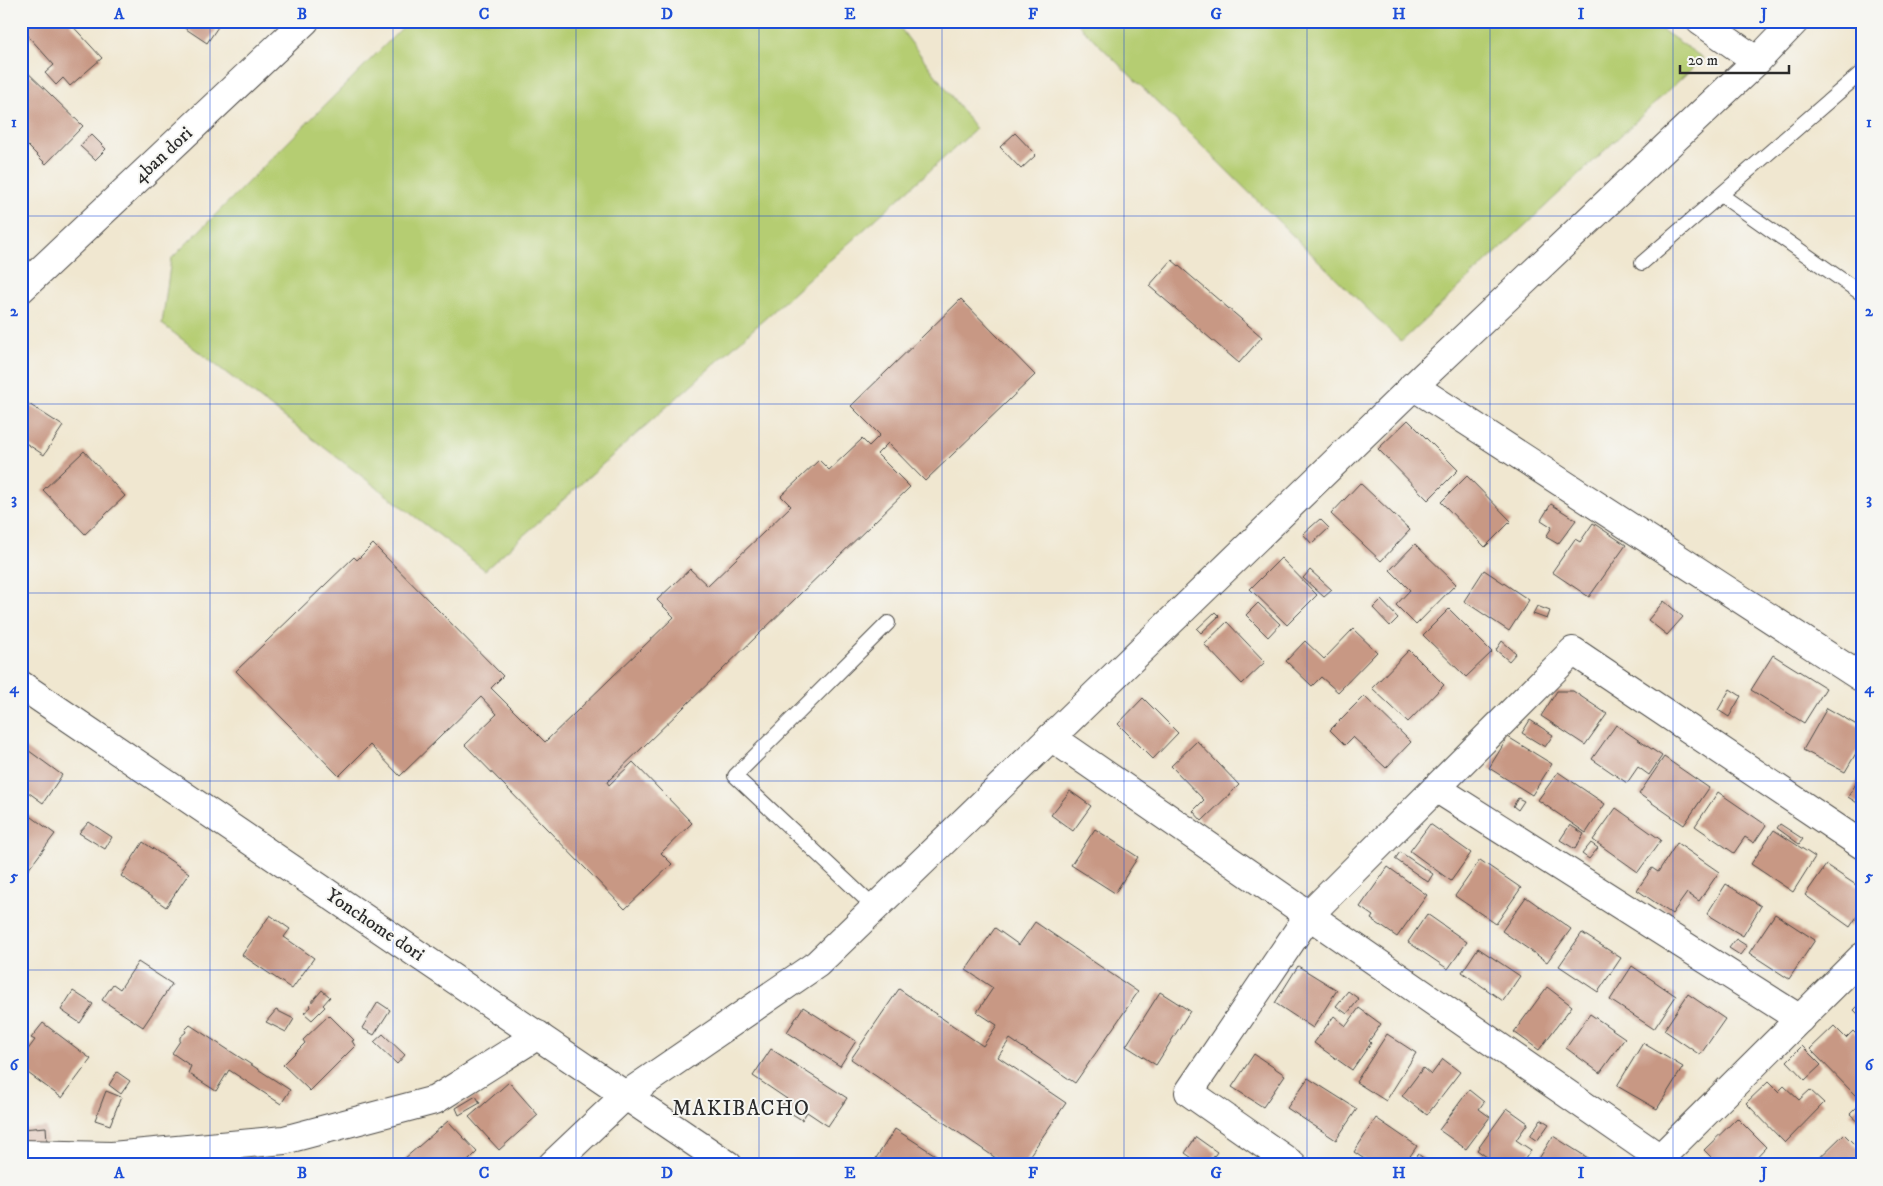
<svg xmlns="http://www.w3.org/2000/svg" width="1883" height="1186" font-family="'IM FELL DW Pica',serif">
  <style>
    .green { fill: #b5cd72; stroke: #707c4e }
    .building { fill: #c89884 }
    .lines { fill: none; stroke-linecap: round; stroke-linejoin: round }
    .lane-casing { stroke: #494744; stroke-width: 16 }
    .street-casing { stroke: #494744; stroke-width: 30 }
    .secondary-casing { stroke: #494744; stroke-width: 30 }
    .lane { stroke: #fff; stroke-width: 14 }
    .street { stroke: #fff; stroke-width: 28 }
    .secondary { stroke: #fff; stroke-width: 28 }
    .grid { fill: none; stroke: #1d4ed8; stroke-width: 1; stroke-opacity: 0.55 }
    .labels { text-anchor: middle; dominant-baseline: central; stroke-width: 4; stroke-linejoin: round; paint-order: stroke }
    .street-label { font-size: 19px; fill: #2b2b2b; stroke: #f6f6f2 }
    .quarter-label { font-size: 21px; letter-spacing: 1px; fill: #2b2b2b; stroke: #f6f6f2 }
    .neatline { fill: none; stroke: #1d4ed8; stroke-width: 2 }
    .grid-label { font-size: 16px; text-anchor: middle; font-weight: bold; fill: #1d4ed8 }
  </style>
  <rect width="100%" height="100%" fill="#f6f6f2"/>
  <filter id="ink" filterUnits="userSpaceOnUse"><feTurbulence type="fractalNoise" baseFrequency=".02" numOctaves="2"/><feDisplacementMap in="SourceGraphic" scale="10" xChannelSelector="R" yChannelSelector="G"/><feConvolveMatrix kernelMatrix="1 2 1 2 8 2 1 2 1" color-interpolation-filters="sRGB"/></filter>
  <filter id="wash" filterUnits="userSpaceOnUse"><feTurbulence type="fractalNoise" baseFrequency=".0096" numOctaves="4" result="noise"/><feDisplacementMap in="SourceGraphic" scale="20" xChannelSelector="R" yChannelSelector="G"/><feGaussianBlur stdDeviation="1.12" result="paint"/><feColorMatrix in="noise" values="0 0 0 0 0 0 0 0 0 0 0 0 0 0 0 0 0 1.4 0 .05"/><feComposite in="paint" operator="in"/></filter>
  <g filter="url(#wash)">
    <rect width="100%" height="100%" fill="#f0e7d0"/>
    <g class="green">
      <path d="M409,21H895L976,129L485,570L162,324L171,259Z"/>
      <path d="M1075,21H1649L1703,58L1401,342Z"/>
    </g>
    <g id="blocks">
      <g class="building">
        <path d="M21,21H68L102,58L70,86L63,78L56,85L45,73L54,65L21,28Z"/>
        <path d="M174,21H222L207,43Z"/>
        <path d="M21,66L83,126L46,164L21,139Z"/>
        <path d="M1015,133L1036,155L1021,169L1000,147Z"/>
        <path d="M91,134L106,149L95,160L80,146Z"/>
        <path d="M1172,260L1262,337L1239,363L1149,286Z"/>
        <path d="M961,299L1035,375L925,481L888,443L877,454L910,487L607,782L609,785L633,762L692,823L661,853L672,864L625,909L465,745L497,714L481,697L400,776L370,745L339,776L236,671L354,557L357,560L373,544L503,676L491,688L545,742L674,617L657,600L690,569L708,586L791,506L781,496L819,460L829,470L862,439L869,446L880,435L851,406Z"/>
        <path d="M21,399L63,426L44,455L21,440Z"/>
        <path d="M1408,420L1458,470L1428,500L1378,449Z"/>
        <path d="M84,451L125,496L85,534L43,490Z"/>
        <path d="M1467,476L1511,521L1485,547L1441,502Z"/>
        <path d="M1360,483L1410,530L1381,561L1331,514Z"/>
        <path d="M1551,504L1576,520L1558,544L1546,537L1552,527L1541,520Z"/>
        <path d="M1320,519L1329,528L1312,544L1303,534Z"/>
        <path d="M1593,523L1626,545L1589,597L1552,572L1575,539L1580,542Z"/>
        <path d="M1415,544L1456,584L1416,625L1396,605L1410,590L1390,570Z"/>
        <path d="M1281,558L1317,595L1287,625L1250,589Z"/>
        <path d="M1310,570L1332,590L1324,597L1303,578Z"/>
        <path d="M1484,570L1529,600L1509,631L1464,601Z"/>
        <path d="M1381,600L1398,618L1390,626L1373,608Z"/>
        <path d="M1664,601L1683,617L1667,635L1648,620Z"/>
        <path d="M1258,603L1280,624L1268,637L1246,615Z"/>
        <path d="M1537,606L1550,611L1547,619L1533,614Z"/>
        <path d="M1449,609L1492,652L1466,677L1423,635Z"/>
        <path d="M1215,612L1219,616L1201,633L1197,629Z"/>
        <path d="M1227,622L1265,662L1242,684L1204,644Z"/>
        <path d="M1353,629L1377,652L1338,692L1321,677L1312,686L1286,661L1305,641L1324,659Z"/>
        <path d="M1502,641L1516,653L1509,661L1496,650Z"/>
        <path d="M1409,650L1444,685L1408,722L1372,688Z"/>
        <path d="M1773,655L1826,688L1804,723L1751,690Z"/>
        <path d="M1730,689L1741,696L1729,717L1718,710Z"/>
        <path d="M1557,691H1573L1607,714L1585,745L1541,716Z"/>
        <path d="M1364,696L1411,742L1386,768L1353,737L1345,745L1330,730Z"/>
        <path d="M1143,698L1178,733L1153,759L1118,724Z"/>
        <path d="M1827,708L1862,728V743L1845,772L1803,750Z"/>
        <path d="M1530,720L1553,735L1545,747L1522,733Z"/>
        <path d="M1616,725L1662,756L1649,775L1638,767L1627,783L1592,759Z"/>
        <path d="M1508,737L1552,764L1532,795L1489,768Z"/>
        <path d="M1197,741L1239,785L1202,821L1193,811L1204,800L1171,766Z"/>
        <path d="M21,745L62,775L43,803L21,787Z"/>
        <path d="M1664,757L1709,788L1684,825L1639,794Z"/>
        <path d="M1558,772L1605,804L1586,833L1538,800Z"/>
        <path d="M1860,777L1862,778V806L1848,797Z"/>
        <path d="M1070,791L1091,806L1073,831L1051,815Z"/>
        <path d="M1718,792L1766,825L1754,843L1745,837L1734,853L1695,826Z"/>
        <path d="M1518,798L1524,801L1518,810L1513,806Z"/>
        <path d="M1616,808L1661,840L1638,872L1593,840Z"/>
        <path d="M21,809L55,834L28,870L21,865Z"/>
        <path d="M89,822L112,837L105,849L79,833Z"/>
        <path d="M1430,824L1471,853L1451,881L1410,851Z"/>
        <path d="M1780,824L1803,839L1799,844L1777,828Z"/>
        <path d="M1570,825L1584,834L1575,849L1560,840Z"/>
        <path d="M1095,829L1138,857L1115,893L1071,865Z"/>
        <path d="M1774,830L1815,857L1793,892L1751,864Z"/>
        <path d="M143,842L189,873L166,907L121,876Z"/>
        <path d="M1591,843L1598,848L1589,859L1582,854Z"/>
        <path d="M1677,843L1719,872L1699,901L1687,893L1672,914L1637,890L1652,868L1658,872Z"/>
        <path d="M1400,852L1433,874L1428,882L1395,859Z"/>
        <path d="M1480,860L1521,888L1496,924L1455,896Z"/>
        <path d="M1826,865L1862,889V909L1850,927L1805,895Z"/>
        <path d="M1388,867L1427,895L1397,937L1371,919L1373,916L1360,907Z"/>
        <path d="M1726,884L1761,906L1743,936L1707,914Z"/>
        <path d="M1526,897L1571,929L1547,962L1502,931Z"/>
        <path d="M1427,914L1467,942L1448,969L1408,942Z"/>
        <path d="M1775,914L1815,940L1789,979L1749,953Z"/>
        <path d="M270,915L290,929L284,937L314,958L292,989L242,955Z"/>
        <path d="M1035,922L1138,992L1075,1083L1010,1039L998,1057L1066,1103L1023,1165H1006L851,1059L899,989L983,1046L997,1025L977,1012L993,988L966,970L995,928L1019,945Z"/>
        <path d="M1582,933L1621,958L1598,992L1559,966Z"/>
        <path d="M1736,939L1747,946L1740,955L1729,948Z"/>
        <path d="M1478,948L1520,976L1503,1001L1462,972Z"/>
        <path d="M138,962L172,984L143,1027L102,1000L113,984L120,989Z"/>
        <path d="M1298,966L1337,990L1313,1028L1275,1003Z"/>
        <path d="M1632,966L1676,996L1654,1029L1610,1000Z"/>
        <path d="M1547,987L1572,1006L1539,1050L1514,1032Z"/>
        <path d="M322,990L330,997L323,1005L325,1007L312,1020L304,1013L311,1007L310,1004Z"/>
        <path d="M73,991L93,1004L80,1023L61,1010Z"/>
        <path d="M1348,991L1359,999L1347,1014L1336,1006Z"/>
        <path d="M1160,992L1190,1011L1156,1065L1126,1046Z"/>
        <path d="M1688,994L1725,1019L1700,1055L1664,1030Z"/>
        <path d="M378,1002L390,1010L374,1035L362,1028Z"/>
        <path d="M1862,1002V1018L1854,1010Z"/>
        <path d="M803,1007L856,1041L840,1066L787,1032Z"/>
        <path d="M1359,1008L1381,1024L1369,1041L1371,1043L1352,1070L1314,1043L1334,1016L1346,1026Z"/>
        <path d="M276,1010L294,1019L286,1032L266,1022Z"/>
        <path d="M1590,1014L1625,1038L1600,1073L1566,1048Z"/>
        <path d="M329,1015L354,1040L352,1041L355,1046L310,1091L283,1065L305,1043L303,1040Z"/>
        <path d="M43,1023L91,1059L62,1098L21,1068V1059L35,1040L31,1038Z"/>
        <path d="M190,1025L290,1090L281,1104L229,1070L216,1091L188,1073L191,1066L172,1053L180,1041V1037L186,1032L185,1030Z"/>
        <path d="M1834,1026L1846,1038L1853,1031L1862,1040V1091L1856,1096L1810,1049Z"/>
        <path d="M383,1034L405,1055L397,1064L374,1042Z"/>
        <path d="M1387,1034L1416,1053L1386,1101L1356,1082Z"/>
        <path d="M1643,1043L1683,1067L1657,1109L1617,1086Z"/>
        <path d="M1802,1046L1821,1065L1805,1080L1787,1061Z"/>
        <path d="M771,1049L847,1098L828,1126L807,1112L802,1120L781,1107L787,1099L753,1076Z"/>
        <path d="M1254,1054L1285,1075L1263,1107L1232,1087Z"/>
        <path d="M1443,1059L1460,1072L1427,1115L1402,1096L1423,1068L1431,1075Z"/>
        <path d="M117,1072L130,1081L121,1094L109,1085Z"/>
        <path d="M1308,1078L1357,1109L1336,1140L1287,1108Z"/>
        <path d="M509,1082L538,1115L499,1150L469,1117Z"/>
        <path d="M1768,1082L1778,1092L1784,1086L1799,1100L1810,1090L1824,1103L1785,1143L1746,1103Z"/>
        <path d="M1469,1090L1484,1102L1479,1109L1490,1117L1466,1149L1439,1130Z"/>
        <path d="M106,1091L121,1097L110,1125L95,1120Z"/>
        <path d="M476,1096L480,1103L459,1115L456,1108Z"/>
        <path d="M1862,1102V1125L1850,1114Z"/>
        <path d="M1507,1108L1528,1123L1516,1140L1531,1150L1521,1165H1498L1477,1150Z"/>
        <path d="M1376,1118L1417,1146L1404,1165H1373L1354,1152Z"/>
        <path d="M1737,1118L1766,1147L1749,1165H1719L1704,1150Z"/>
        <path d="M1541,1119L1549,1124L1537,1141L1530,1136Z"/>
        <path d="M448,1121L477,1152L464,1165H410L404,1159Z"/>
        <path d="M46,1127L47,1141L23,1143L22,1129Z"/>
        <path d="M895,1129L951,1165H886L876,1158Z"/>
        <path d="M1844,1134L1862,1152V1165H1812Z"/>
        <path d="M1553,1136L1588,1158L1583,1165H1535Z"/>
        <path d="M1196,1137L1217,1152L1208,1165H1202L1185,1153Z"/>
        <path d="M1418,1154L1433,1165H1410Z"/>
      </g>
    </g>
  </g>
  <g filter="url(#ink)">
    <use href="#blocks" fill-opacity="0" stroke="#494744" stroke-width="1"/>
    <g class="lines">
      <g class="lane-casing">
        <g id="lane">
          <path d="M1721,195L1862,294"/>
          <path d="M1642,263L1862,72"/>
          <path d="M875,908L735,776L888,623"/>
        </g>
      </g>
      <g class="street-casing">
        <g id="street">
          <path d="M1700,21L1757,61"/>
          <path d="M1413,386L1862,678"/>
          <path d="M1051,737L1660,1158"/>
          <path d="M1436,788L1800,1019"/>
          <path d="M21,1154L112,1156L284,1140L435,1100L538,1035"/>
          <path d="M552,1165L626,1095L817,964L1423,377L1757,61L1795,21"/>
          <path d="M1293,1165L1189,1092L1309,915L1573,651L1862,845"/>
          <path d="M1653,1165L1862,957"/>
        </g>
      </g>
      <g class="secondary-casing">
        <g id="secondary">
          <path d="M21,289L305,21"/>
          <path d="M21,685L728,1165"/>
        </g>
      </g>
      <use href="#lane" class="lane"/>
      <use href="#street" class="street"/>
      <use href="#secondary" class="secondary"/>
    </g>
  </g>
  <path class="grid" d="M210,21V1165M393,21V1165M576,21V1165M759,21V1165M942,21V1165M1124,21V1165M1307,21V1165M1490,21V1165M1673,21V1165M21,216H1862M21,404H1862M21,593H1862M21,781H1862M21,970H1862"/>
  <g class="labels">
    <g class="street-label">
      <text transform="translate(163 155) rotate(-43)">4ban dori</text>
      <text transform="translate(375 925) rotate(34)">Yonchome dori</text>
    </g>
    <g class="quarter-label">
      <text x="741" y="1109">MAKIBACHO</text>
    </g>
  </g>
  <rect width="1883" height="1186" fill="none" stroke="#f6f6f2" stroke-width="55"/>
  <path d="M1680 65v8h109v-8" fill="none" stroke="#2b2b2b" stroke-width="2.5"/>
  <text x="1688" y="65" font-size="15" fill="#2b2b2b" stroke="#f6f6f2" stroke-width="4" paint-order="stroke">20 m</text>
  <rect x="28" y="28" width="1828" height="1130" class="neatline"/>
  <g class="grid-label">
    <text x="119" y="19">A</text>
    <text x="302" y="19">B</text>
    <text x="484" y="19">C</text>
    <text x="667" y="19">D</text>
    <text x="850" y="19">E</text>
    <text x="1033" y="19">F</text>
    <text x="1216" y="19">G</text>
    <text x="1399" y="19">H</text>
    <text x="1581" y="19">I</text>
    <text x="1764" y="19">J</text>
    <text x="14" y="127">1</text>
    <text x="1869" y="127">1</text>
    <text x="14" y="316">2</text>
    <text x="1869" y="316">2</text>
    <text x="14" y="504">3</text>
    <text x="1869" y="504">3</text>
    <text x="14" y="693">4</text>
    <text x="1869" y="693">4</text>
    <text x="14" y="881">5</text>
    <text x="1869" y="881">5</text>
    <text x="14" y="1070">6</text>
    <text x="1869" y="1070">6</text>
    <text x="119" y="1178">A</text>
    <text x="302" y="1178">B</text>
    <text x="484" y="1178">C</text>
    <text x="667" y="1178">D</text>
    <text x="850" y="1178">E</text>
    <text x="1033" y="1178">F</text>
    <text x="1216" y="1178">G</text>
    <text x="1399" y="1178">H</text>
    <text x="1581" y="1178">I</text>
    <text x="1764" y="1178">J</text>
  </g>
</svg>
